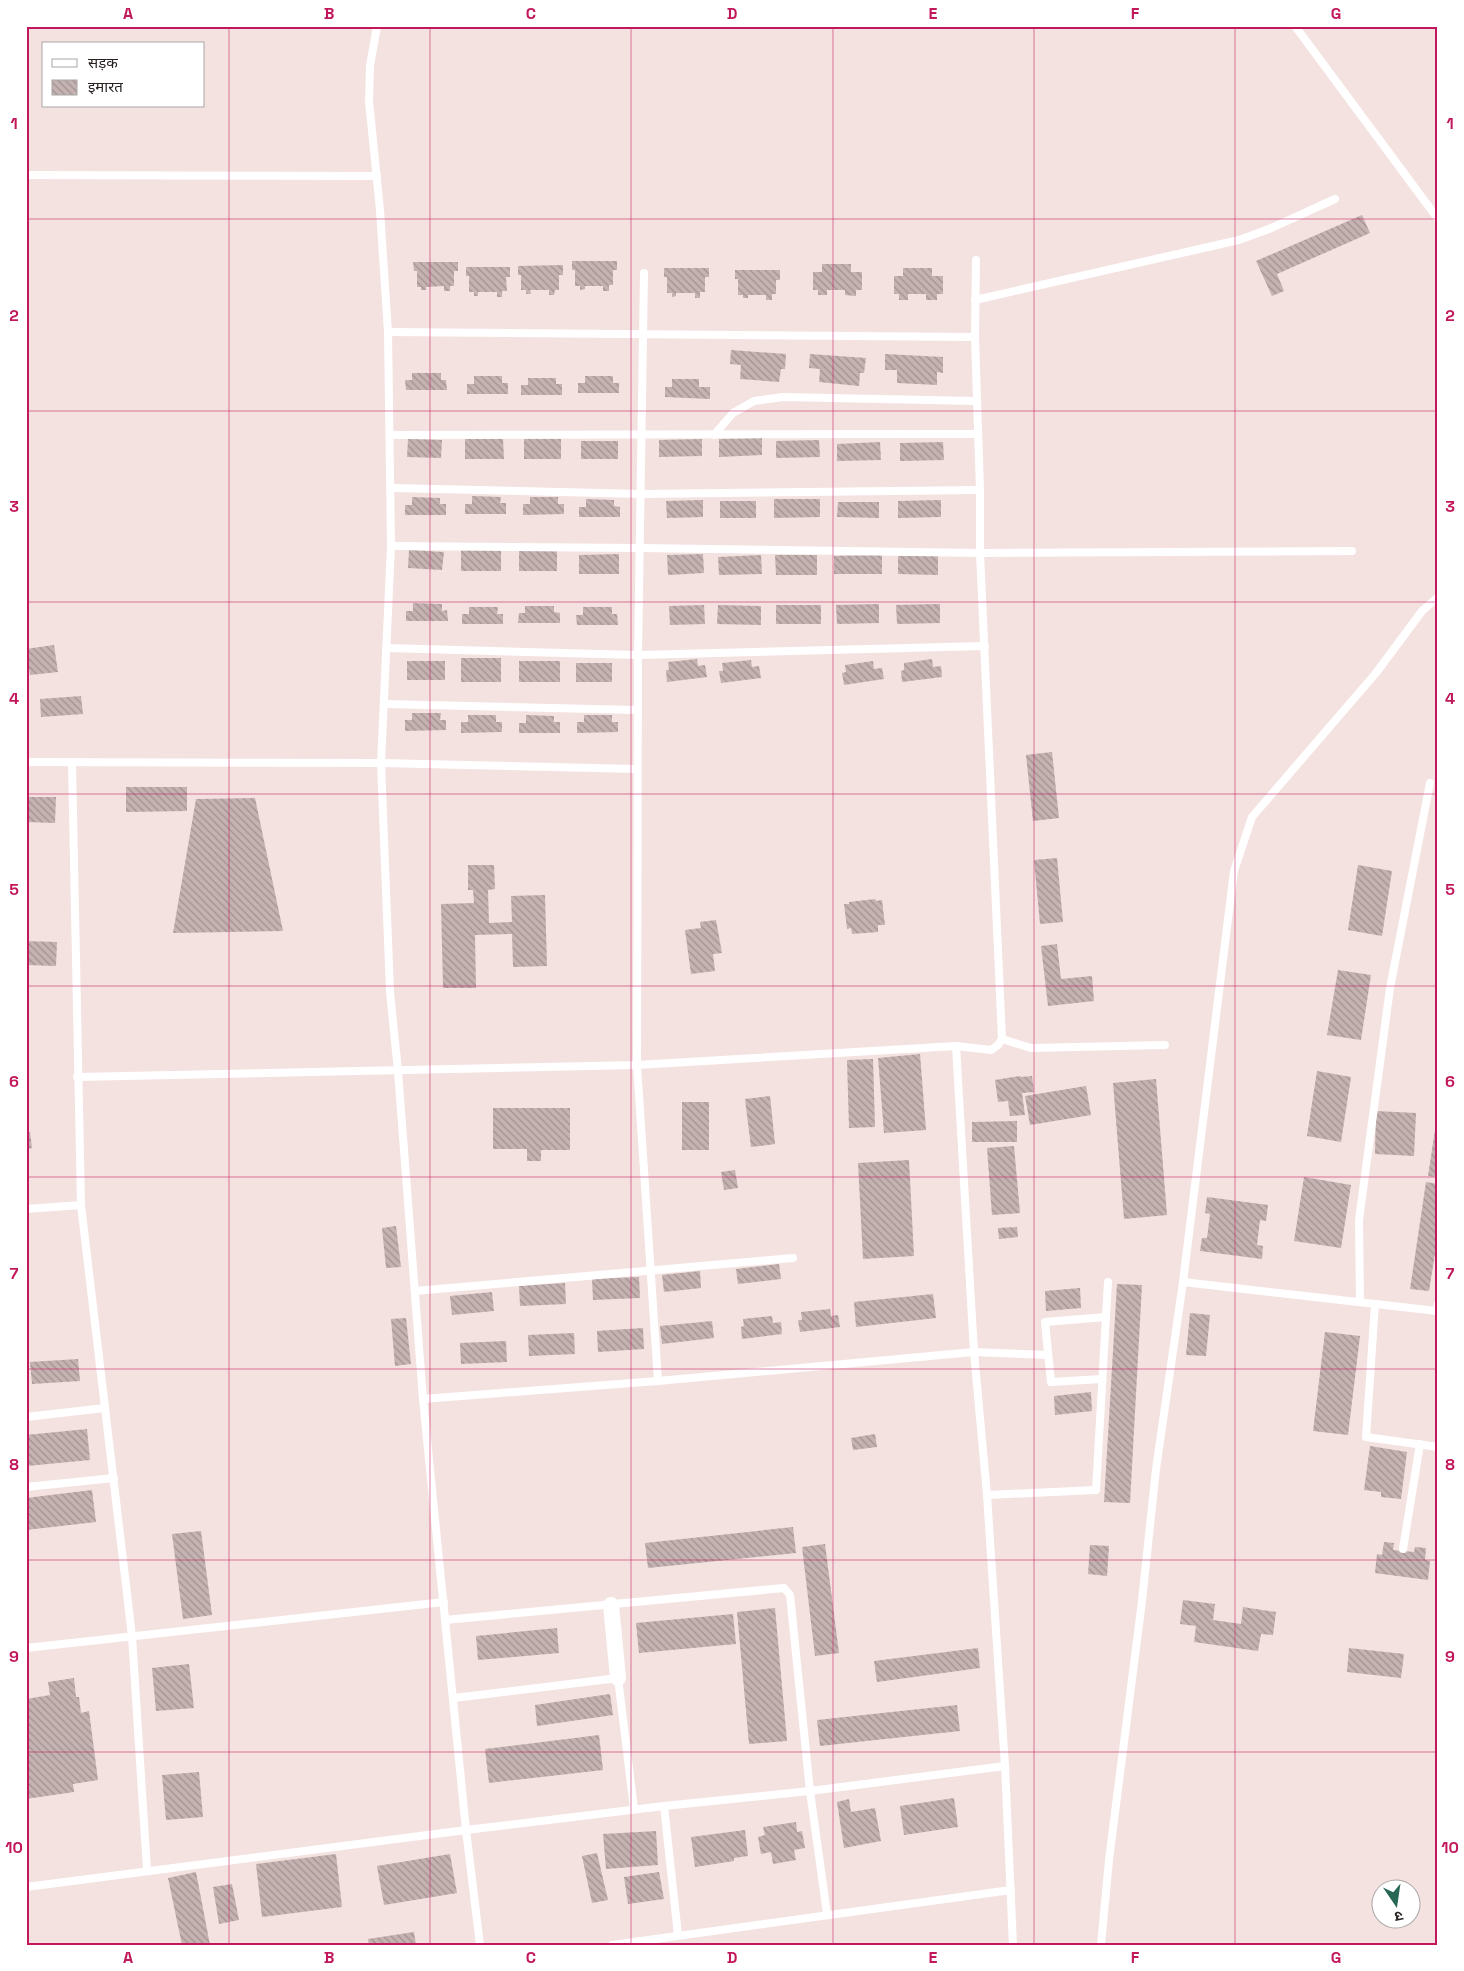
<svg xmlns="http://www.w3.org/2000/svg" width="1464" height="1971" font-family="'Space Grotesk','Noto Sans Devanagari',sans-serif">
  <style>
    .building { fill: url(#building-back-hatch) }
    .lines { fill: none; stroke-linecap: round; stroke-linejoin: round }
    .lane { stroke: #fff; stroke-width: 8 }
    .street { stroke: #fff; stroke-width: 16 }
    .grid { fill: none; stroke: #c2185b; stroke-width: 1; stroke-opacity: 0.55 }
    .neatline { fill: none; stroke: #c2185b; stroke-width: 2 }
    .grid-label { font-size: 16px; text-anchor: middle; font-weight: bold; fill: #c2185b }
  </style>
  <defs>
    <pattern id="building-back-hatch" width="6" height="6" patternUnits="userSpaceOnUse" patternTransform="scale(1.25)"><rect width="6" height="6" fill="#c5b3b2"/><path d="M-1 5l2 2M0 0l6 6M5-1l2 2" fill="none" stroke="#a09190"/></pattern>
  </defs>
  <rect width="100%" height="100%" fill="#f4e2e0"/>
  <g class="building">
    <path d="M1362,215L1370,233L1277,274L1284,291L1272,296L1256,261Z"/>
    <path d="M572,261H617V270H613V285H609V291H603V286H585V289L580,290V286H575V270H572Z"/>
    <path d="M413,262H458V271H454V286H450V291H444V286L426,287V290H421V287H417V271H414Z"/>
    <path d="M822,264H851V272H862V290H856V296L845,295V290H827V295H818V290H813V272H822Z"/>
    <path d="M563,265V275H559V290H555L554,295H549V290H530L531,294H526V290H521V275H518V266Z"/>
    <path d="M466,267H510V277H506L507,291H502V297H497V292H478V296H474V292H469V276H466Z"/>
    <path d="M664,268H709V277H705V292H700V298H695V293H676V296L672,297V293H667V277H664Z"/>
    <path d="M903,268H932V276H943V294H937V300H926V294H908V300H899V294H894V276H903Z"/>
    <path d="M735,270H780V280H776V294H772V300H766V295H748V298H743V295H738V279H735Z"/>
    <path d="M731,350L786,354L785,369H781L779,382L740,379L741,365L730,364Z"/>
    <path d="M810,354L866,358L864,373H860L859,386L819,382L820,369L809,368Z"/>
    <path d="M885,354L943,357V373L937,372V385L897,383V370H885Z"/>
    <path d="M412,373H441V380H446L447,390H406L405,380H412Z"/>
    <path d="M474,376H502V383H508V394H467V384H474Z"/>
    <path d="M585,376H613V383H619V393H578V383H585Z"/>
    <path d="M528,378H556V384H562V395H521V385H528Z"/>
    <path d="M672,379H699V387H710V399L665,397V387H672Z"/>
    <path d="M762,438V455L719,457V439Z"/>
    <path d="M408,439L442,440L441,458L407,457Z"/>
    <path d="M465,439H503L504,459H465Z"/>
    <rect x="524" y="439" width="37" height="20"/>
    <path d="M702,439V456L659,457V440Z"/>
    <path d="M819,440L820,457L776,458V441Z"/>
    <rect x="581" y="441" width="37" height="18"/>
    <path d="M880,442L881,460L837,461V444Z"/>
    <path d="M943,442L944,460L900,461V443Z"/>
    <path d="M472,496L501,497L500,503H506V514H465V504H472Z"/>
    <path d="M412,497L440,498V504H446V515H405V505H412Z"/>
    <path d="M530,497H558V504H564V514L523,515V504H530Z"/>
    <path d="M586,499L614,500V506L620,507V517H579V507H586Z"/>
    <path d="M774,499H820V517L774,518Z"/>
    <path d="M703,500V517L667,518L666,501Z"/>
    <path d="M941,500V517L898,518V501Z"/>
    <rect x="720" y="501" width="36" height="17"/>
    <path d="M838,502H879V518L837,517Z"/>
    <path d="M409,550L444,552L442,570L408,568Z"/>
    <rect x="461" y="550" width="40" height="21"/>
    <rect x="519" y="551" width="38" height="20"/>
    <path d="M619,554V574H579V555Z"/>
    <path d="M703,554L704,573L668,575L667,555Z"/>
    <path d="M761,555L762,574L719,575L718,557Z"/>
    <path d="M775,555H817V575H776Z"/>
    <path d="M882,555V574H834V556Z"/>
    <path d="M898,556H938V575L898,574Z"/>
    <path d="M413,603L442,604V611L447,610L448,621H406V611H413Z"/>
    <path d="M879,604V623L837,624L836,605Z"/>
    <path d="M940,604V623L897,624L896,605Z"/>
    <path d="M704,605L705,624L670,625L669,606Z"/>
    <path d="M718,605L761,606V625L717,624Z"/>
    <rect x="776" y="605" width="45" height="19"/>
    <path d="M525,606H554V612L560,613V623H518L519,613H525Z"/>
    <path d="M469,607H498L497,614H503V624H462V614H469Z"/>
    <path d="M583,607H612V614H617L618,625H577L576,615H583Z"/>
    <path d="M54,645L58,672L30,675L26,649Z"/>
    <rect x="461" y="658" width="40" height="24"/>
    <path d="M697,659L698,666L705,665L707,677L667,682L666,670H669L668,662Z"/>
    <path d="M932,659L933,667L941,666L942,677L902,682L901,671L904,670V663Z"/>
    <path d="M751,660L752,667L759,666L761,678L721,683L719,671H723L722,663Z"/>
    <rect x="407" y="661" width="38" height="19"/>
    <rect x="519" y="661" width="41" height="21"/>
    <path d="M873,661L874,669L882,668L884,679L844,685L842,673L846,672L845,665Z"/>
    <rect x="576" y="663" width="36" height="19"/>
    <path d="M81,696L83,714L41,717L40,699Z"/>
    <path d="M412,713H441L440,720H446V730L405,731V720H412Z"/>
    <path d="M468,715H496V722H502V732L461,733V722H468Z"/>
    <path d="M526,715L554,716V722H560V733H519V723H526Z"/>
    <path d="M584,715H612V722H618V732L577,733V722H584Z"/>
    <path d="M1052,752L1059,818L1033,821L1026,755Z"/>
    <path d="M126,787H187V811L126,812Z"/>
    <path d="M26,797H56L55,823L26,822Z"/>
    <path d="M255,798L283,931L173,933L196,799Z"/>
    <path d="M1057,858L1063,922L1040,924L1034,860Z"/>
    <path d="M468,865H494L495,889L488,890L489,923L512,922L511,896L545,895L547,966L513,967L512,934L475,935L476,988H443L441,904L474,903L473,890H468Z"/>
    <path d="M1358,865L1392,871L1382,936L1348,930Z"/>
    <path d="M875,899L876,901L882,900L885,925H878V932L852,934L851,928L847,929L844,904H849V902Z"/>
    <path d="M716,920L722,953L713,954L715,971L691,974L685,930L701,928L700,922Z"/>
    <path d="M26,941L57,942L56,966L26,965Z"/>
    <path d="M1057,944L1061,979L1092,976L1094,1001L1048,1006L1041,946Z"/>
    <path d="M1338,970L1371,975L1361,1040L1327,1035Z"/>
    <path d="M920,1054L926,1130L884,1133L878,1058Z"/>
    <path d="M873,1059L875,1127L849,1128L847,1060Z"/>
    <path d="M1317,1071L1351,1077L1341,1142L1307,1136Z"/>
    <path d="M1020,1076L1021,1077L1032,1076L1034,1092L1022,1093L1025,1115L1010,1116L1008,1101L998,1102L995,1080Z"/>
    <path d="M1156,1079L1167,1215L1124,1219L1113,1083Z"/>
    <path d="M1086,1086L1091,1115L1030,1125L1025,1096Z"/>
    <path d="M770,1096L775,1144L751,1147L745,1099Z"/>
    <rect x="682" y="1102" width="27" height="48"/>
    <path d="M493,1108H570V1150H541V1161H527V1149H493Z"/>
    <path d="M1376,1111L1416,1113L1414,1156L1375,1154Z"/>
    <path d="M1017,1121V1142H972V1122Z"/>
    <path d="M1435,1130L1438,1131V1177L1428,1176Z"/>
    <path d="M30,1132L32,1148L26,1149V1133Z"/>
    <path d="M1014,1146L1020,1213L992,1215L987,1148Z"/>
    <path d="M909,1160L914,1256L863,1259L858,1163Z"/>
    <path d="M735,1170L738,1188L724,1190L721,1172Z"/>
    <path d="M1304,1177L1351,1185L1341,1248L1294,1241Z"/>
    <path d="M1426,1182L1438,1184V1235L1429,1291L1410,1289Z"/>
    <path d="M1207,1197L1268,1205L1266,1221L1260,1220L1257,1245L1263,1246L1262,1259L1200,1251L1202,1238H1207L1210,1214L1205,1213Z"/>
    <path d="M396,1226L401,1267L386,1268L382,1228Z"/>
    <path d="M1017,1227L1018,1237L999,1239L998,1228Z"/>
    <path d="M779,1264L781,1279L738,1284L736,1269Z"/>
    <path d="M700,1271L701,1288L664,1292L662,1275Z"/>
    <path d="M639,1277L640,1298L593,1300L592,1279Z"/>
    <path d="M565,1283L566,1304L520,1306L519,1286Z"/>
    <path d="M1117,1284L1142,1285L1130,1503L1104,1502Z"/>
    <path d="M1080,1288L1081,1308L1046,1311L1045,1291Z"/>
    <path d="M492,1292L494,1311L452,1315L450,1296Z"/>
    <path d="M933,1294L936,1318L856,1327L854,1302Z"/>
    <path d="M830,1309L831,1316L838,1315L840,1327L800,1332L798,1320H802L801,1312Z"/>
    <path d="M1190,1313L1210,1315L1206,1356L1186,1355Z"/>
    <path d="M772,1316L773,1323L781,1322L782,1334L742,1339L741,1327L744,1326L743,1319Z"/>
    <path d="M406,1318L411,1364L395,1366L391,1319Z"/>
    <path d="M712,1321L714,1338L662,1344L660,1326Z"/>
    <path d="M643,1328L644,1349L598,1352L597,1331Z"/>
    <path d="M1325,1332L1360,1336L1348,1435L1313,1431Z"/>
    <path d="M574,1333L575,1354L529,1356L528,1335Z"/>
    <path d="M506,1341L507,1362L461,1364L460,1343Z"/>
    <path d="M78,1359L80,1381L32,1384L30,1362Z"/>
    <path d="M1091,1392L1092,1411L1055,1415L1054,1396Z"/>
    <path d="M87,1429L90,1460L27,1466L26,1435Z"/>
    <path d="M875,1434L877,1447L853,1450L851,1438Z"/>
    <path d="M1370,1446L1407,1452L1401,1499L1381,1497V1492L1364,1490Z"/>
    <path d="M92,1490L96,1522L26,1530V1498Z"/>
    <path d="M793,1527L796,1553L648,1568L645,1543Z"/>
    <path d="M201,1531L212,1615L183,1619L172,1534Z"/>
    <path d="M1384,1542L1394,1543L1393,1550L1414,1552L1415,1547L1426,1548L1425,1560L1430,1561L1428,1580L1375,1573L1377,1554L1382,1555Z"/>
    <path d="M825,1544L839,1653L815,1656L802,1547Z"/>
    <path d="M1090,1545L1109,1546L1107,1576L1088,1574Z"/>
    <path d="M1183,1600L1215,1604L1213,1620L1241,1624L1243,1607L1276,1612L1273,1635L1261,1634L1258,1651L1194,1642L1196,1626L1180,1624Z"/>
    <path d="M775,1608L787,1741L749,1744L737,1612Z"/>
    <path d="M733,1614L736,1644L639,1653L636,1623Z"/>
    <path d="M557,1628L559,1653L478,1660L476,1636Z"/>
    <path d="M978,1648L980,1668L877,1682L874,1661Z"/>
    <path d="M1349,1648L1404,1654L1401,1678L1347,1672Z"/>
    <path d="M189,1664L194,1708L156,1711L152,1668Z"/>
    <path d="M74,1678L76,1697H79L81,1713L89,1711L98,1780L73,1784L74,1792L26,1799V1699L50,1695L48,1682Z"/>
    <path d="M610,1694L613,1715L537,1726L535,1705Z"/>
    <path d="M957,1705L960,1731L820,1746L817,1720Z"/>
    <path d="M599,1735L603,1770L489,1783L485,1749Z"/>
    <path d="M199,1772L203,1817L166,1820L162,1775Z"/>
    <path d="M954,1798L958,1827L904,1835L900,1806Z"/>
    <path d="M849,1799L851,1812L875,1808L881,1841L844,1848L837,1802Z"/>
    <path d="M796,1822L797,1832L802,1831L805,1848L794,1850L796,1860L773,1864L771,1852L761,1854L758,1837L765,1835L763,1827Z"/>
    <path d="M745,1830L748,1856L734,1858V1861L695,1867L691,1837Z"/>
    <path d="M656,1831L658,1865L606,1869L603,1834Z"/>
    <path d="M597,1853L608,1900L592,1903L582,1856Z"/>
    <path d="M336,1854L342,1907L262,1917L256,1864Z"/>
    <path d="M450,1854L457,1893L384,1905L377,1866Z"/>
    <path d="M196,1872L210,1945H182L168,1878Z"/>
    <path d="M659,1872L664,1899L628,1904L624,1877Z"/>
    <path d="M232,1884L239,1920L219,1924L213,1887Z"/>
    <path d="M414,1932L416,1945H369L368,1939Z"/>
  </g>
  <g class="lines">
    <g class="lane">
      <path d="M377,26L370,66L369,101L380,210L388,332L391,546L381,763L390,992L398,1071L423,1399L466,1830L480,1945"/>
      <path d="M1295,26L1438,219"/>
      <path d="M26,175L377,176"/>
      <path d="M975,300L1239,240L1269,229L1335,199"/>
      <path d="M388,332L975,337"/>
      <path d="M390,435L977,434"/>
      <path d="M714,435L733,413L754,401L783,397L976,401"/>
      <path d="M391,488L641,494L980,490"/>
      <path d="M391,546L639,548L980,553L1352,551"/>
      <path d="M386,648L638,655L985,646"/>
      <path d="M384,704L637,710"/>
      <path d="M26,762L381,763L637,769"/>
      <path d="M72,762L81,1205L132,1636L147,1870"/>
      <path d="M1002,1039L1031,1048L1165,1045"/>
      <path d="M956,1046L991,1050L998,1045L1002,1039L980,553V490L975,337L976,260"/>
      <path d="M77,1077L637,1065L638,655L644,273"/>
      <path d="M26,1209L81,1205"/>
      <path d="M1183,1282L1234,871L1252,817L1376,673L1422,611L1438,597"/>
      <path d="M415,1291L793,1258"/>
      <path d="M1360,1302L1359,1220L1390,988L1430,783"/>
      <path d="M1375,1304L1366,1437L1438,1447"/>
      <path d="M1102,1379L1051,1382L1045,1322L1106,1317"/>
      <path d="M658,1381L637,1065L956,1046L974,1352L987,1495L1005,1766"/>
      <path d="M423,1399L658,1381L974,1352L1048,1355"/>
      <path d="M26,1417L105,1408"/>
      <path d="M26,1487L114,1478"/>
      <path d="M987,1495L1096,1490L1108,1282"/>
      <path d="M1403,1549L1420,1444"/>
      <path d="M445,1620L784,1588L790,1595L810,1791L827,1914"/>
      <path d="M26,1648L444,1602"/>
      <path d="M454,1698L618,1678L634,1809"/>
      <path d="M664,1806L678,1935"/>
      <path d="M26,1887L466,1830L664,1806L810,1791L1005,1766L1013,1945"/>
      <path d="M612,1945L1011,1890"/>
      <path d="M1101,1945L1109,1860L1142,1601L1156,1469L1183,1282L1437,1311L1438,1304"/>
    </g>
    <path class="street" d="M611,1605L618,1678"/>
  </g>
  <path class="grid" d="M229,26V1945M430,26V1945M631,26V1945M833,26V1945M1034,26V1945M1235,26V1945M26,219H1438M26,411H1438M26,602H1438M26,794H1438M26,986H1438M26,1177H1438M26,1369H1438M26,1560H1438M26,1752H1438"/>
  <rect width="1464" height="1971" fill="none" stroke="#ffffff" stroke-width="55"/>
  <rect x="42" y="42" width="162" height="65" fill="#ffffff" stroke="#a9a6a6"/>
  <rect x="52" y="59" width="25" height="8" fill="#ffffff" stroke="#a9a6a6"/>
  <text x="88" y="68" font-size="15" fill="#272120">सड़क</text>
  <rect x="52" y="80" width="25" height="15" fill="url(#building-back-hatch)" stroke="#a9a6a6"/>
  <text x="88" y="92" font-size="15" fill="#272120">इमारत</text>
  <g transform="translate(1396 1904) rotate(167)"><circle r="24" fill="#ffffff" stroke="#a9a6a6"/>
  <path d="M0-4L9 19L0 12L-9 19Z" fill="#276755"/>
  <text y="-8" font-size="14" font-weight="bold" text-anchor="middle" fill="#272120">उ</text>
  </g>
  <rect x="28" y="28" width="1408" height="1916" class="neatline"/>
  <g class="grid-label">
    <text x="128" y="19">A</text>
    <text x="329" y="19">B</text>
    <text x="531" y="19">C</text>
    <text x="732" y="19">D</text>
    <text x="933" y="19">E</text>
    <text x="1135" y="19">F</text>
    <text x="1336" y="19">G</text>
    <text x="14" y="129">1</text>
    <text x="1450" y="129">1</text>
    <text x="14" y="321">2</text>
    <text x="1450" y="321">2</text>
    <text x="14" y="512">3</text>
    <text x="1450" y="512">3</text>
    <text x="14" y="704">4</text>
    <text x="1450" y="704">4</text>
    <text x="14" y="895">5</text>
    <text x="1450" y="895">5</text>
    <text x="14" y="1087">6</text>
    <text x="1450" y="1087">6</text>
    <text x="14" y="1279">7</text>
    <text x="1450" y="1279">7</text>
    <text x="14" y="1470">8</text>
    <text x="1450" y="1470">8</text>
    <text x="14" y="1662">9</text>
    <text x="1450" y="1662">9</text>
    <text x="14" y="1853">10</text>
    <text x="1450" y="1853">10</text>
    <text x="128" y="1963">A</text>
    <text x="329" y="1963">B</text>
    <text x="531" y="1963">C</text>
    <text x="732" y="1963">D</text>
    <text x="933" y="1963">E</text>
    <text x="1135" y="1963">F</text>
    <text x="1336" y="1963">G</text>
  </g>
</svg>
